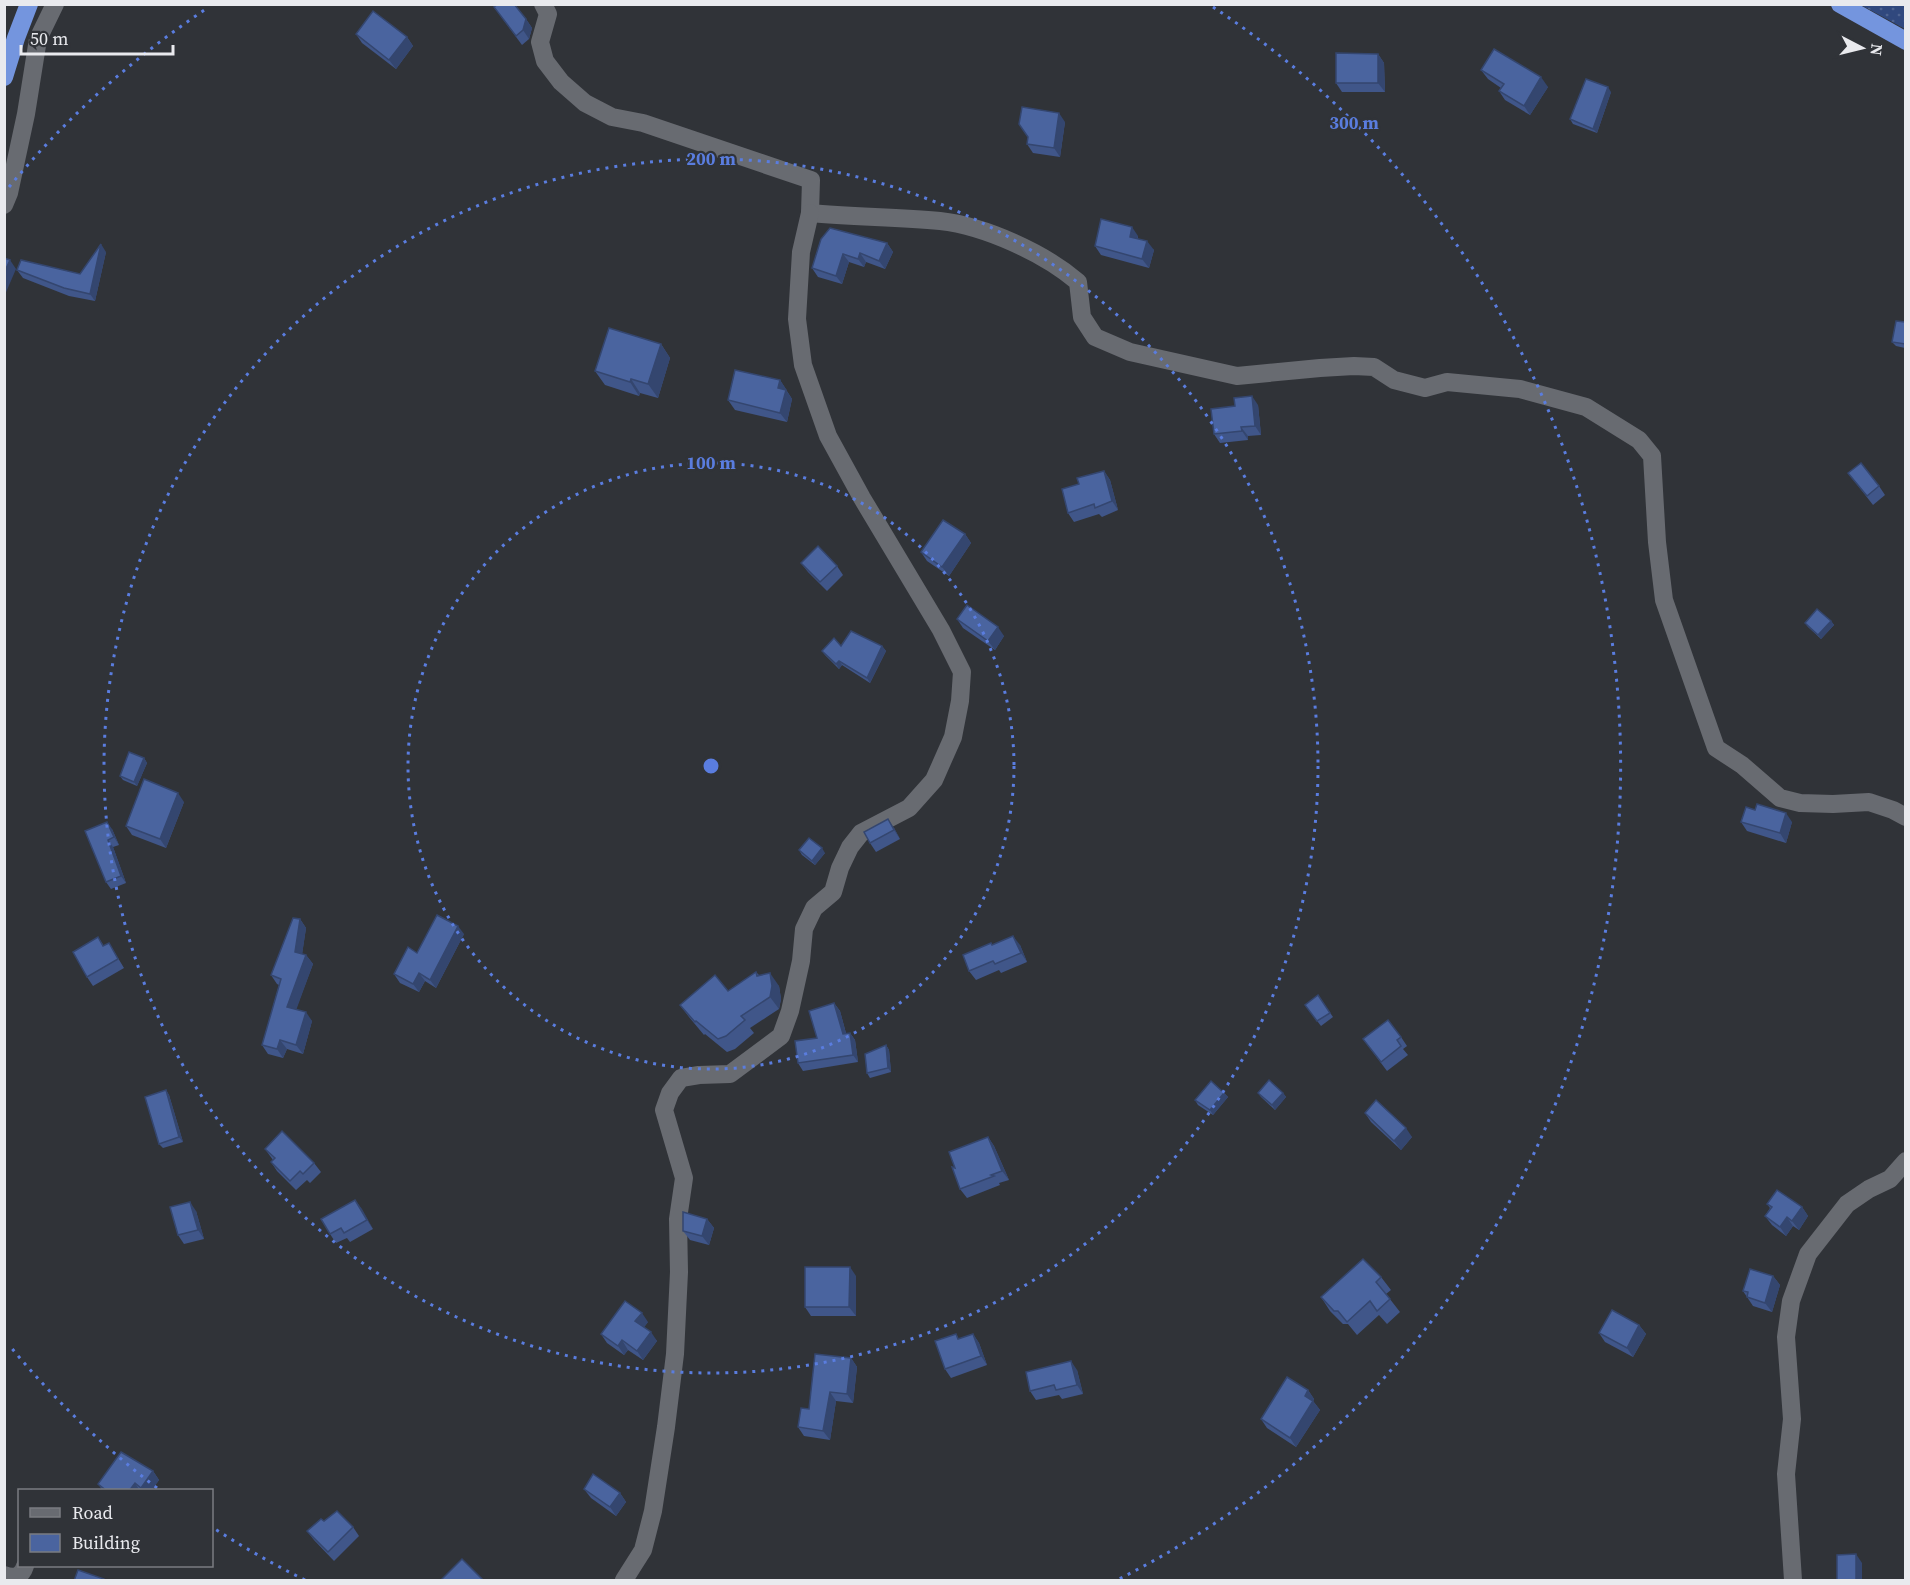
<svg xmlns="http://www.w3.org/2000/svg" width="1910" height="1585" font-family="'Source Serif 4',serif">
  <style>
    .grass { fill: url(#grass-dots) }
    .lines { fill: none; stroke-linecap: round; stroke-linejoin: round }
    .minor { stroke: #686b71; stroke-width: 18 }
    .motorway { stroke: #7495de; stroke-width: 18 }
    .wall { fill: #405689 }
    .shaded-wall { fill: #34466f }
    .building { fill: #4a649f; stroke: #34466f; stroke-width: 1.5 }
    .ring { fill: none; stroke: #5a7ddf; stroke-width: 3; stroke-dasharray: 3 6 }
    .centre { fill: #5a7ddf; stroke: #303338; stroke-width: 3 }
    .ring-label { font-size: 18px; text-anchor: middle; font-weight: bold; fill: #5a7ddf; stroke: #303338; stroke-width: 4.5; stroke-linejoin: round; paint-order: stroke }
  </style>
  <defs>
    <pattern id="grass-dots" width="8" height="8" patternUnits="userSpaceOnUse" patternTransform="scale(1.5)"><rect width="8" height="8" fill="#30487e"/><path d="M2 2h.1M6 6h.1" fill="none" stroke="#4e6391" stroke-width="1.8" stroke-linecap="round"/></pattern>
  </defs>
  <rect width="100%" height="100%" fill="#303338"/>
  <path class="grass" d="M1861,5H1905V29Z"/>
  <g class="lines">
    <g class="minor">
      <path d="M543,4L548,14L540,42L545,61L561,82L585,103L612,117L643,123L811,180L810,213C853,217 897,217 940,221C985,226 1044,253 1078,282L1082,317L1095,337L1130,352L1237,376L1320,368L1354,366L1374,367L1394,380L1425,388L1447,382L1520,389L1586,407L1639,440L1652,456L1657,542L1664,600L1716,748L1742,765L1780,798L1800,803L1833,804L1869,802L1893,810L1906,817"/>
      <path d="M4,205L9,193L26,114L38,39L55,4"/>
      <path d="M4,1575C15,1579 22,1576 25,1566"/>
      <path d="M624,1580L643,1550L653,1511L666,1427L675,1354L679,1272L678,1219L684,1178L664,1110L670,1093L681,1078L699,1075L730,1074L781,1036L790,1011L801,961L804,929L814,908L833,892L840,868L850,847L861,833L909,808L934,780L953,737L960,701L962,672L941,630L862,498L828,436L803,365L797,319L801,252L810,213"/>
      <path d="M1793,1580L1786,1474L1792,1419L1786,1337L1791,1301L1808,1254L1847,1204L1869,1189L1890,1179L1906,1161"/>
    </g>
    <g class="motorway">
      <path d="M1840,4L1906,41"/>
      <path d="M4,77L16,38L29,4"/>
    </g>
  </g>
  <g class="wall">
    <path d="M494,7L526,19L532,28L529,39L522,45Z"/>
    <path d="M356,34L407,37L413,46L396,69L362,43Z"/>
    <path d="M1378,54L1384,63L1385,92H1342L1336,83Z"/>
    <path d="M1481,70L1548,87L1530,115L1505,100L1499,91L1501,88L1488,79Z"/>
    <path d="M1611,92L1597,133L1573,124L1570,119Z"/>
    <path d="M1065,122L1060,157L1033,153L1027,144L1028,137Z"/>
    <path d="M1138,236V239L1154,250L1149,268L1101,255L1095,246Z"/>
    <path d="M821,239L887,243L893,252L885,269L866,262L864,267L849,262L842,284L818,277L812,268Z"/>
    <path d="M106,252L95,301L69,296L23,278L17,270L80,274Z"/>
    <path d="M1905,322V348L1896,346L1892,342Z"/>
    <path d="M661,344L670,358L658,398L640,393L639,396L605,385L595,371Z"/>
    <path d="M780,380L792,399L787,422L735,410L728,400Z"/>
    <path d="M1258,405L1261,435L1248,436V440L1220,443L1214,434Z"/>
    <path d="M1104,471L1110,480L1118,510L1102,517L1099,514L1074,522L1068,513L1079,484Z"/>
    <path d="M1848,473L1879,486L1885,495L1873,505Z"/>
    <path d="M965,534L971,543L949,576L927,561L921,552Z"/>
    <path d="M801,563L837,566L843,575L827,591L808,572Z"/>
    <path d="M957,619L1004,636L995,650L963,628Z"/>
    <path d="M1831,621L1834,625L1821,639L1808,627L1805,623Z"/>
    <path d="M882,646L886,651L870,683L842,665L839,669L825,655L822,651Z"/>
    <path d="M144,758L147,763L137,786L123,780L120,776Z"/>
    <path d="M184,802L166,848L132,835L126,826Z"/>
    <path d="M1741,822H1792L1786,843L1747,831Z"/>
    <path d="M894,828L900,839L876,852L870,843Z"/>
    <path d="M112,829L119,845L113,847L126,883L111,889L106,882L85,831Z"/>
    <path d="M799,850L825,853L815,865L802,855Z"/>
    <path d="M300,919L306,928L302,954L306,955L313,964L296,1009L312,1021L303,1054L287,1049L283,1058L268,1054L262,1045L279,985L277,984L271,975Z"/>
    <path d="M464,934L436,988L425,981L419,992L400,983L394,974L417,953Z"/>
    <path d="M98,937L104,946L109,943L124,968L93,986L87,977Z"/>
    <path d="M1020,945L1027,962L1001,973L999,970L976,980L969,971Z"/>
    <path d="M756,972L759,975L779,986L781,999L779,1009L750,1028L754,1033L735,1049L727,1052L705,1034L704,1035L689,1017L680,1005L728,991Z"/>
    <path d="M1318,995L1333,1017L1321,1026L1305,1005Z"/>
    <path d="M834,1003L840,1011L846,1033H850L855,1040L858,1062L803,1071L798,1063L817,1038Z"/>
    <path d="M1401,1037L1407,1046L1403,1049L1408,1055L1387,1071L1363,1039Z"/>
    <path d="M886,1045L889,1050L891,1072L870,1078L867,1073Z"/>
    <path d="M166,1090L169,1095L183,1142L163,1148L159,1144Z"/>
    <path d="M1224,1093L1228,1097L1213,1115L1198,1105L1195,1100Z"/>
    <path d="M1258,1093H1283L1286,1097L1275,1110L1261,1097Z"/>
    <path d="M1365,1113L1412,1137L1401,1150L1371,1122Z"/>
    <path d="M988,1137L994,1146L1009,1180L999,1183L1000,1185L967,1198L960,1189L955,1168Z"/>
    <path d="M265,1149L314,1163L321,1172L310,1183L307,1180L296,1190L277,1171L271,1162L273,1160Z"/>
    <path d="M355,1200L373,1229L350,1242L347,1238L336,1243L330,1234Z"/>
    <path d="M1767,1204L1802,1207L1808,1216L1799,1230L1793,1226L1786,1236L1772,1225L1765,1216L1770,1208Z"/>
    <path d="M196,1211L204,1239L184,1244L178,1235Z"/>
    <path d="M707,1219L714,1228L709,1245L690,1240L683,1231Z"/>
    <path d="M856,1276V1316H811L805,1307Z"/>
    <path d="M1773,1276L1780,1285L1772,1312L1753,1306L1743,1291Z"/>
    <path d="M1381,1277L1391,1290L1386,1294L1400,1312L1387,1324L1379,1315L1357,1335L1348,1324H1343L1330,1311L1321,1297Z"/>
    <path d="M648,1322L644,1327L657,1341L643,1360L628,1350L624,1355L607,1343L601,1334Z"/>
    <path d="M1639,1325L1646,1334L1633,1357L1605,1342L1599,1333Z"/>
    <path d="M956,1334L959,1339L973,1334L979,1343L987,1365L951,1378L945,1369Z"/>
    <path d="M851,1358L857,1367L853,1403L836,1401L830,1440L804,1436L798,1427L809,1409Z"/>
    <path d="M1077,1370L1083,1394L1062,1399L1059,1395L1036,1400L1030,1391Z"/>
    <path d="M1308,1390L1314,1399L1313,1401L1320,1410L1296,1447L1267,1428L1261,1419Z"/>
    <path d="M153,1471L159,1480L151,1491H103L98,1484Z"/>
    <path d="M584,1489L620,1493L626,1502L616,1516L591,1498Z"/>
    <path d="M324,1521L353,1527L359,1536L334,1561L314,1540L307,1531Z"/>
  </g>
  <g class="shaded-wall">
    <path d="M526,19L532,28L529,39L523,30Z"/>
    <path d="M407,37L413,46L396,69L389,60Z"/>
    <path d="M1378,54L1384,63L1385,92L1378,83Z"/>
    <path d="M1541,77L1548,87L1530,115L1524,106Z"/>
    <path d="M1608,87L1611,92L1597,133L1593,129Z"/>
    <path d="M1059,113L1065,122L1060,157L1054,148Z"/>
    <path d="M1132,227L1138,236L1136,246L1130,237Z"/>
    <path d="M1147,241L1154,250L1149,268L1142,259Z"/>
    <path d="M887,243L893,252L885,269L879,261Z"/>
    <path d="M101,244L106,252L95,301L90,294Z"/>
    <path d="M860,253L866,262L864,267L858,259Z"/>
    <path d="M843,254L849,262L842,284L836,276Z"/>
    <path d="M10,260L16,269L4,297V273Z"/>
    <path d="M661,344L670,358L658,398L648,384Z"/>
    <path d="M631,379L640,393L639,396L630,382Z"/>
    <path d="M780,380L786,389L785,393L786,390L792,399L787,422L780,413L778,388Z"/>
    <path d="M1252,396L1258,405L1261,435L1255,426Z"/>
    <path d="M1241,427L1248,436V440L1242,431Z"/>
    <path d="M1104,471L1110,480L1118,510L1112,501Z"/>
    <path d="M965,534L971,543L949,576L942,567Z"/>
    <path d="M1831,621L1834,625L1821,639L1818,635Z"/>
    <path d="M998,627L1004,636L995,650L988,641Z"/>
    <path d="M882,646L886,651L870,683L867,678Z"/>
    <path d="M839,661L842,665L839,669L836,664Z"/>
    <path d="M144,758L147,763L137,786L134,782Z"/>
    <path d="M178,793L184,802L166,848L160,839Z"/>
    <path d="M1786,813L1792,822L1786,843L1780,833Z"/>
    <path d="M888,819L894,828L900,839L894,830Z"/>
    <path d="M107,822L112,829L119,845L114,837Z"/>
    <path d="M108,840L113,847L126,883L121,876Z"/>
    <path d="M822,848L825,853L815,865L812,861Z"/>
    <path d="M300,919L306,928L301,962L295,952Z"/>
    <path d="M458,926L464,934L436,988L430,980Z"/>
    <path d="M1013,936L1020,945L1027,962L1021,953Z"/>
    <path d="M306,955L313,964L294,1016L287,1007Z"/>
    <path d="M419,973L425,981L419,992L413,984Z"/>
    <path d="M770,973L779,986L781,999L779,1009L770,997Z"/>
    <path d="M834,1003L840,1011L848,1041L843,1034Z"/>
    <path d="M306,1012L312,1021L303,1054L296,1045Z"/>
    <path d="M850,1033L855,1040L858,1062L853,1055Z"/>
    <path d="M280,1040L287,1049L283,1058L277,1049Z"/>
    <path d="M886,1045L889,1050L891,1072L888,1068Z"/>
    <path d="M166,1090L169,1095L183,1142L179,1137Z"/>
    <path d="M1224,1093L1228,1097L1213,1115L1210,1110Z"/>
    <path d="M1283,1093L1286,1097L1275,1110L1272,1105Z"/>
    <path d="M1406,1128L1412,1137L1401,1150L1394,1141Z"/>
    <path d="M988,1137L994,1146L1009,1180L1002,1171Z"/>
    <path d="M355,1200L362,1209L373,1229L367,1220Z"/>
    <path d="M190,1202L196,1211L204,1239L198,1230Z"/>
    <path d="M1802,1207L1808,1216L1799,1230L1792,1221Z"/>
    <path d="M1787,1217L1793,1226L1786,1236L1780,1227Z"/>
    <path d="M707,1219L714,1228L709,1245L702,1236Z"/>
    <path d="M850,1267L856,1276V1316L849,1307Z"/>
    <path d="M1773,1276L1780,1285L1772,1312L1765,1303Z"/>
    <path d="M642,1313L648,1322L642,1330L635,1321Z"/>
    <path d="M1639,1325L1646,1334L1633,1357L1627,1348Z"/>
    <path d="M651,1332L657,1341L643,1360L637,1351Z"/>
    <path d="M973,1334L979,1343L987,1365L981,1356Z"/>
    <path d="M622,1340L628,1350L624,1355L618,1346Z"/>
    <path d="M851,1358L857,1367L853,1403L847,1394Z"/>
    <path d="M1071,1361L1077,1370L1083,1394L1077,1385Z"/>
    <path d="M1308,1390L1314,1399L1313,1401L1320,1410L1296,1447L1290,1438L1305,1396Z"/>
    <path d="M830,1392L836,1401L830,1440L823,1431Z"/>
    <path d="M153,1471L159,1480L151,1491H143L141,1488Z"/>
    <path d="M135,1483L140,1491H129Z"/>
    <path d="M620,1493L626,1502L616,1516L610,1507Z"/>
    <path d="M1856,1554L1862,1563V1581H1856Z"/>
  </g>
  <g class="building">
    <path d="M498,4H514L526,19L523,30L516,36L494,7Z"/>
    <path d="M373,11L407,37L389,60L356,34Z"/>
    <path d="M1494,49L1541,77L1524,106L1499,91L1504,84L1481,70Z"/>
    <path d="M1336,53L1378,54V83H1336Z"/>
    <path d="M1586,79L1608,87L1593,129L1570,119Z"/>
    <path d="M1022,107L1059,113L1054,148L1027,144L1028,137L1019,124Z"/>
    <path d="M1101,219L1132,227L1130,237L1147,241L1142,259L1095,246Z"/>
    <path d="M830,228L887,243L879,261L860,253L858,259L843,254L836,276L812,268L821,239Z"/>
    <path d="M101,244L90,294L64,288L17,270L21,260L80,274Z"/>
    <path d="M4,258L10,260L4,273Z"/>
    <path d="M1896,321L1905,322V344L1892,342Z"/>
    <path d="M609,328L661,344L648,384L631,379L630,382L595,371Z"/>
    <path d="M735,370L780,380L778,388L786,390L780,413L728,400Z"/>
    <path d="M1252,396L1255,426L1241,427L1242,431L1214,434L1211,409L1235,406L1234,398Z"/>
    <path d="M1861,463L1879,486L1867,496L1848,473Z"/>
    <path d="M1104,471L1112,501L1095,508L1094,504L1068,513L1062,489L1079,484L1077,478Z"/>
    <path d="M943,520L965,534L942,567L921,552Z"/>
    <path d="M818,546L837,566L820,582L801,563Z"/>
    <path d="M967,605L998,627L988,641L957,619Z"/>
    <path d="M1817,609L1831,621L1818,635L1805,623Z"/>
    <path d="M851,631L882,646L867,678L839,661L836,664L822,651L834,638L841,646Z"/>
    <path d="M129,752L144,758L134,782L120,776Z"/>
    <path d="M144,779L178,793L160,839L126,826Z"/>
    <path d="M1757,804L1786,813L1780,833L1741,822L1746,807L1755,810Z"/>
    <path d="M888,819L894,830L870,843L864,832Z"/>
    <path d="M107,822L114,837L108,840L121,876L106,882L85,831Z"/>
    <path d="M809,838L822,848L812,861L799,850Z"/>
    <path d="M437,915L458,926L430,980L419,973L413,984L394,974L408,947L417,953Z"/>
    <path d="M293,918L300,919L295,952L306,955L287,1007L306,1012L296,1045L280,1040L277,1049L262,1045L281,979L271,975Z"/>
    <path d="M1013,936L1021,953L995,964L993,961L969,971L963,955L991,943L992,945Z"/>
    <path d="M98,937L103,946L109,943L118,959L87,977L73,952Z"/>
    <path d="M756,972L757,976L770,973L772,986L770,997L741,1016L745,1020L726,1036L718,1039L696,1021L695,1022L680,1005L715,975L728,991Z"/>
    <path d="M1318,995L1330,1013L1317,1021L1305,1005Z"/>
    <path d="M834,1003L843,1034L850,1033L853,1055L798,1063L795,1041L817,1038L809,1011Z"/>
    <path d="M1388,1020L1401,1037L1397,1040L1401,1046L1381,1062L1363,1039Z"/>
    <path d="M886,1045L888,1068L867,1073L865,1054Z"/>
    <path d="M1269,1080L1283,1093L1272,1105L1258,1093Z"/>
    <path d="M1211,1081L1224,1093L1210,1110L1195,1100Z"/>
    <path d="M166,1090L179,1137L159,1144L145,1097Z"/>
    <path d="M1376,1100L1406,1128L1394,1141L1365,1113Z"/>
    <path d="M282,1131L314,1163L303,1174L300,1171L290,1181L271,1162L275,1158L265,1149Z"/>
    <path d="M988,1137L1002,1171L991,1175L994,1176L960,1189L952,1167L955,1168L949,1152Z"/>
    <path d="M1777,1190L1802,1207L1792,1221L1787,1217L1780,1227L1765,1216L1772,1207L1767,1204Z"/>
    <path d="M355,1200L367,1220L344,1233L341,1228L330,1234L321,1219Z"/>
    <path d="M190,1202L198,1230L178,1235L170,1207Z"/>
    <path d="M683,1212L707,1219L702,1236L683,1231Z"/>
    <path d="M1363,1259L1381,1277L1376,1282L1390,1299L1377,1311L1370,1301L1347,1322L1338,1311H1334L1321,1297Z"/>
    <path d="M805,1267H850L849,1307H805Z"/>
    <path d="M1750,1269L1773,1276L1765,1303L1747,1297L1748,1292L1743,1291Z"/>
    <path d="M625,1301L642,1313L635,1321L651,1332L637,1351L622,1340L618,1346L601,1334Z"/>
    <path d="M1612,1310L1639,1325L1627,1348L1599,1333Z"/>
    <path d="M956,1334L958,1339L973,1334L981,1356L945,1369L935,1341Z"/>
    <path d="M815,1354L851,1358L847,1394L830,1392L823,1431L798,1427L801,1408L809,1409Z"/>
    <path d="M1071,1361L1077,1385L1056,1390L1054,1385L1030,1391L1026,1372Z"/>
    <path d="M1287,1377L1308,1390L1305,1396L1313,1401L1290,1438L1261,1419Z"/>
    <path d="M121,1452L153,1471L141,1488L135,1483L129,1491H107L98,1484Z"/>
    <path d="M593,1474L620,1493L610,1507L584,1489Z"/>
    <path d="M337,1511L353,1527L328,1552L307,1531L321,1519L324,1521Z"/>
    <path d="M1856,1554V1581H1837V1555Z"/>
    <path d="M462,1559L484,1581L441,1580Z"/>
    <path d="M78,1570L104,1579V1581H74Z"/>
  </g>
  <g class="ring">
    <circle cx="711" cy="766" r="303"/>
    <circle cx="711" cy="766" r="607"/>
    <path d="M305 1580A910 910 0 0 1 215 1529M157 1488A910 910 0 0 1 9 1345M9 187A910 910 0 0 1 209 7M1213 7A910 910 0 0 1 1117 1580"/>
  </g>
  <circle cx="711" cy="766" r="9" class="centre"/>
  <g class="ring-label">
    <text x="1354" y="129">300 m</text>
    <text x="711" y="165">200 m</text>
    <text x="711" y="469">100 m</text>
  </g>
  <rect width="1910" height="1585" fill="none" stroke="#e9eaee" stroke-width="12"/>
  <rect x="18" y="1489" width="195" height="78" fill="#303338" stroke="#7a7c81" stroke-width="1.5"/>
  <rect x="30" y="1508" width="30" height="9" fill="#686b71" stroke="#7a7c81" stroke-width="1.5"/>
  <text x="72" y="1519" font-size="18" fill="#e9eaee">Road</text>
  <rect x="30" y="1534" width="30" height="18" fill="#4a649f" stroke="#7a7c81" stroke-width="1.5"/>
  <text x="72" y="1549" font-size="18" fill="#e9eaee">Building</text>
  <g transform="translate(1862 48) rotate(97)" stroke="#303338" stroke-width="4.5" paint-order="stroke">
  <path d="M0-4.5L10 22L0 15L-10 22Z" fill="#e9eaee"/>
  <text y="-9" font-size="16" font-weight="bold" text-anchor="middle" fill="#e9eaee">N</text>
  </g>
  <path d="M21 45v9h152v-9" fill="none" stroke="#e9eaee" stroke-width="3"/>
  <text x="30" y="45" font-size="18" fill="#e9eaee" stroke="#303338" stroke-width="4.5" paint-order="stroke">50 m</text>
</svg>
